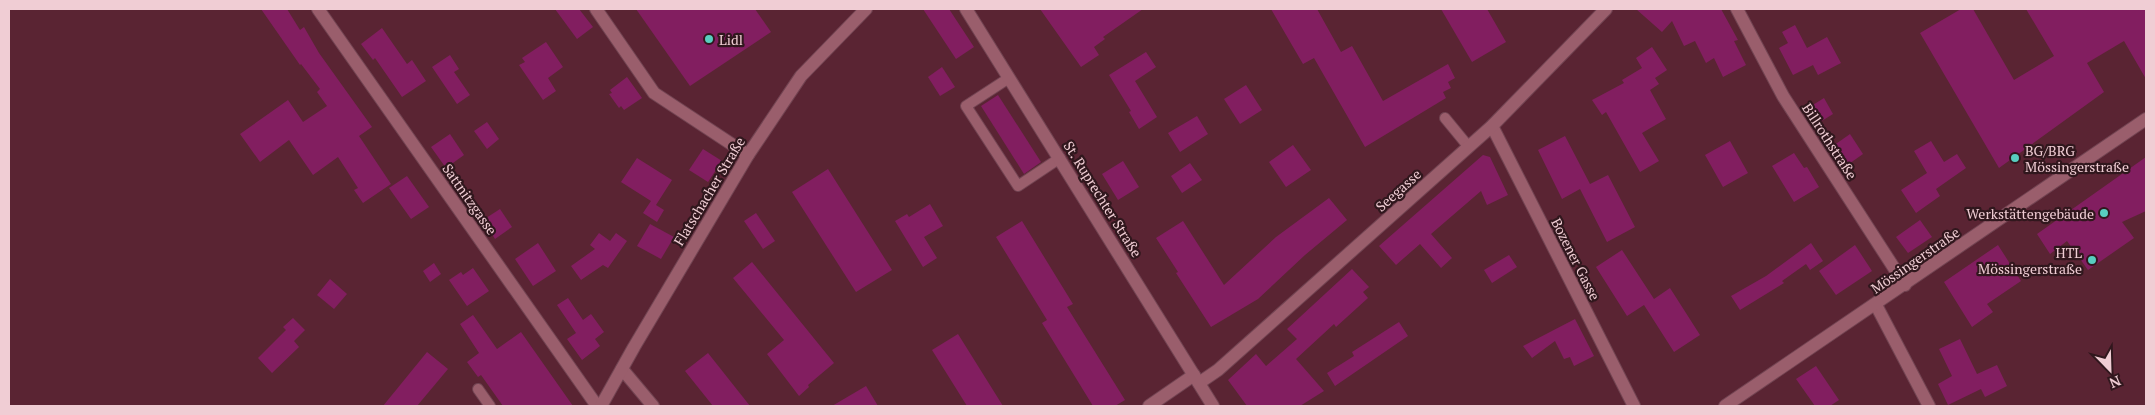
<svg xmlns="http://www.w3.org/2000/svg" width="2155" height="415" font-family="'PT Serif',serif">
  <style>
    .building { fill: #821e60 }
    .lines { fill: none; stroke-linecap: round; stroke-linejoin: round }
    .lane-casing { stroke: #724452; stroke-width: 12 }
    .street-casing { stroke: #724452; stroke-width: 14 }
    .secondary-casing { stroke: #724452; stroke-width: 14 }
    .lane { stroke: #9a5e6c; stroke-width: 10 }
    .street { stroke: #9a5e6c; stroke-width: 12 }
    .secondary { stroke: #9a5e6c; stroke-width: 12 }
    .poi-dot { fill: #58cec0; stroke: #30171d; stroke-width: 2 }
    .labels { text-anchor: middle; dominant-baseline: central; stroke-width: 4.5; stroke-linejoin: round; paint-order: stroke }
    .poi-label { font-size: 14px; fill: #f0cdd4; stroke: #30171d; text-anchor: start }
    .street-label { font-size: 14px; fill: #f0cdd4; stroke: #30171d }
  </style>
  <rect width="100%" height="100%" fill="#5a2433"/>
  <g class="building">
    <path d="M261,9H287L300,30L304,27L319,53L372,127L359,136L391,184L363,203L354,190L358,188L338,157L313,175L289,140L260,162L240,134L288,100L303,122L327,106L317,92L320,89L301,64L300,65Z"/>
    <path d="M555,9H579L593,27L577,39Z"/>
    <path d="M636,9H755L771,32L690,86Z"/>
    <path d="M923,9H949L974,47L956,59Z"/>
    <path d="M1040,9H1143L1103,37L1105,39L1094,47L1099,55L1081,67Z"/>
    <path d="M1271,9H1317L1341,52L1352,46L1383,101L1448,64L1455,78L1448,82L1451,88L1443,92L1446,98L1365,147L1314,58L1303,64Z"/>
    <path d="M1441,9H1487L1506,42L1472,62Z"/>
    <path d="M1636,9H1721L1738,40L1734,41L1746,65L1723,77L1714,58L1706,63L1695,41L1684,46L1672,21L1662,32Z"/>
    <path d="M1961,9H1973L2014,80L2054,56L2026,9H2146V79L2124,41L2087,63L2104,92L1999,168L1920,33Z"/>
    <path d="M1795,25L1807,48L1827,37L1841,63L1818,75L1813,65L1793,75L1779,48L1788,43L1782,32Z"/>
    <path d="M382,28L407,64L412,60L426,81L402,97L375,58L373,60L361,44Z"/>
    <path d="M546,42L563,67L548,78L556,91L543,100L519,65L525,62L522,58Z"/>
    <path d="M1652,47L1667,70L1655,78L1659,84L1650,90L1666,119L1642,133L1659,161L1640,172L1606,112L1602,115L1592,100L1624,83L1622,80L1642,68L1636,58Z"/>
    <path d="M1146,52L1156,67L1135,81L1157,117L1139,129L1129,112L1131,111L1109,75Z"/>
    <path d="M450,55L459,69L454,72L470,95L457,104L432,67Z"/>
    <path d="M942,67L955,87L940,96L928,77Z"/>
    <path d="M627,77L642,98L624,110L621,106L619,108L609,94L612,93L610,90Z"/>
    <path d="M1246,85L1262,110L1240,124L1224,99Z"/>
    <path d="M998,95L1041,162L1024,174L981,106Z"/>
    <path d="M1824,98L1833,114L1817,124L1808,108Z"/>
    <path d="M1197,116L1208,134L1180,152L1168,133Z"/>
    <path d="M487,122L499,139L487,149L474,131Z"/>
    <path d="M450,134L464,155L446,168L431,147Z"/>
    <path d="M1850,134L1863,154L1846,166L1833,146Z"/>
    <path d="M1565,136L1590,184L1608,175L1635,227L1607,242L1580,189L1562,199L1538,150Z"/>
    <path d="M1730,141L1748,173L1723,187L1705,155Z"/>
    <path d="M1931,141L1944,162L1957,154L1966,168L1936,189L1940,196L1916,213L1901,190L1927,173L1914,151Z"/>
    <path d="M1293,145L1311,170L1286,187L1269,162Z"/>
    <path d="M703,149L722,161L708,182L689,170Z"/>
    <path d="M1794,153L1804,168L1807,167L1819,187L1794,202L1772,166Z"/>
    <path d="M1483,155L1490,157L1508,195L1487,205L1481,191L1431,234L1452,258L1441,268L1420,244L1396,265L1379,246Z"/>
    <path d="M2146,157V211L2122,222L2134,238L2088,270L2067,241L2050,254L2037,234Z"/>
    <path d="M637,158L672,180L656,205L664,210L657,222L643,213L651,201L621,182Z"/>
    <path d="M1123,161L1139,187L1118,200L1102,174Z"/>
    <path d="M1190,163L1202,180L1182,193L1171,176Z"/>
    <path d="M828,169L892,270L856,292L792,192Z"/>
    <path d="M407,176L429,207L411,219L389,188Z"/>
    <path d="M1329,198L1347,220L1305,255L1258,299L1211,327L1176,273L1178,272L1156,238L1183,221L1224,285L1276,237Z"/>
    <path d="M930,204L943,226L924,237L937,258L923,267L895,221L907,214L909,217Z"/>
    <path d="M500,209L512,227L495,239L483,220Z"/>
    <path d="M756,213L775,241L763,249L744,221Z"/>
    <path d="M1920,220L1932,237L1908,253L1896,237Z"/>
    <path d="M1022,221L1073,304L1067,307L1125,400L1115,406H1093L1042,323L1047,320L996,237Z"/>
    <path d="M650,224L674,237L661,259L637,246Z"/>
    <path d="M599,233L610,241L616,233L627,241L608,268L603,265L581,280L571,266L595,249L590,245Z"/>
    <path d="M538,243L556,271L533,286L515,259Z"/>
    <path d="M1811,243L1823,261L1810,270L1806,264L1782,281L1784,283L1740,310L1731,296L1766,276Z"/>
    <path d="M1855,245L1872,271L1836,295L1819,271Z"/>
    <path d="M1998,245L2021,281L1987,304L1993,312L1972,327L1944,282Z"/>
    <path d="M1622,250L1654,299L1670,288L1700,335L1674,352L1644,305L1627,316L1596,267Z"/>
    <path d="M1509,255L1517,267L1492,283L1484,270Z"/>
    <path d="M752,262L834,363L808,385L809,387L799,396L767,354L784,340L733,278Z"/>
    <path d="M434,263L441,274L430,282L423,271Z"/>
    <path d="M473,268L489,291L467,306L449,280L461,272L463,275Z"/>
    <path d="M1352,269L1369,287L1363,292L1368,298L1336,327L1334,324L1296,359L1324,391L1300,406H1247L1228,380L1256,354L1266,366L1297,339L1287,329Z"/>
    <path d="M330,279L347,294L334,309L317,295Z"/>
    <path d="M568,298L583,320L591,314L604,332L595,339L600,346L582,360L567,339L576,333L557,305Z"/>
    <path d="M473,315L497,349L521,332L573,406H503L481,375L478,377L467,362L479,353L460,324Z"/>
    <path d="M293,318L305,330L294,341L299,347L272,373L258,358L286,330L283,327Z"/>
    <path d="M1575,319L1594,356L1574,366L1570,357L1564,359L1555,341L1532,358L1523,346Z"/>
    <path d="M1399,322L1408,336L1335,386L1327,373L1354,356L1352,352Z"/>
    <path d="M958,334L1003,406H967L932,350Z"/>
    <path d="M1960,339L1977,374L1997,365L2007,386L1985,397L1981,389L1948,405L1938,384L1952,376L1939,349Z"/>
    <path d="M427,352L448,369L417,406H383Z"/>
    <path d="M708,353L750,406H713L685,371Z"/>
    <path d="M1816,366L1839,400L1830,406H1815L1796,379Z"/>
    <path d="M866,386L878,406H832Z"/>
  </g>
  <g class="lines">
    <g class="lane-casing">
      <g id="lane">
        <path d="M1009,78L966,106L1018,186L1060,158"/>
        <path d="M1445,118L1468,146"/>
        <path d="M478,389L490,406"/>
      </g>
    </g>
    <g class="street-casing">
      <g id="street">
        <path d="M318,9L597,406"/>
        <path d="M596,9L654,93L748,155"/>
        <path d="M1737,9L1783,96L1905,285"/>
        <path d="M1492,126L1634,406"/>
        <path d="M1876,305L1929,406"/>
        <path d="M622,369L653,406"/>
        <path d="M1199,383L1218,370L1492,126L1606,9"/>
        <path d="M1149,406L1194,375"/>
        <path d="M1725,406L2146,119"/>
      </g>
    </g>
    <g class="secondary-casing">
      <g id="secondary">
        <path d="M966,9L1213,406"/>
        <path d="M601,406L634,347L748,155L801,76L866,9"/>
      </g>
    </g>
    <use href="#lane" class="lane"/>
    <use href="#street" class="street"/>
    <use href="#secondary" class="secondary"/>
  </g>
  <g class="poi-dot">
    <circle cx="709" cy="39" r="5"/>
    <circle cx="2015" cy="158" r="5"/>
    <circle cx="2104" cy="213" r="5"/>
    <circle cx="2092" cy="260" r="5"/>
  </g>
  <g class="labels">
    <g class="poi-label">
      <text x="719" y="39">Lidl</text>
      <text x="2025" y="150">BG/BRG<tspan x="2025" dy="16">Mössingerstraße</tspan></text>
      <text x="2094" y="213" text-anchor="end">Werkstättengebäude</text>
      <text x="2082" y="252" text-anchor="end">HTL<tspan x="2082" dy="16">Mössingerstraße</tspan></text>
    </g>
    <g class="street-label">
      <text transform="translate(1830 141) rotate(57)">Billrothstraße</text>
      <text transform="translate(1398 190) rotate(-42)">Seegasse</text>
      <text transform="translate(709 191) rotate(-59)">Flatschacher Straße</text>
      <text transform="translate(470 199) rotate(55)">Sattnitzgasse</text>
      <text transform="translate(1103 199) rotate(58)">St. Ruprechter Straße</text>
      <text transform="translate(1576 259) rotate(63)">Bozener Gasse</text>
      <text transform="translate(1915 260) rotate(-35)">Mössingerstraße</text>
    </g>
  </g>
  <rect width="2155" height="415" fill="none" stroke="#f0cdd4" stroke-width="20"/>
  <g transform="translate(2110 370) rotate(157)" stroke="#30171d" stroke-width="4" paint-order="stroke">
  <path d="M0-4L9 19L0 12L-9 19Z" fill="#f0cdd4"/>
  <text y="-8" font-size="14" font-weight="bold" text-anchor="middle" fill="#f0cdd4">N</text>
  </g>
</svg>
